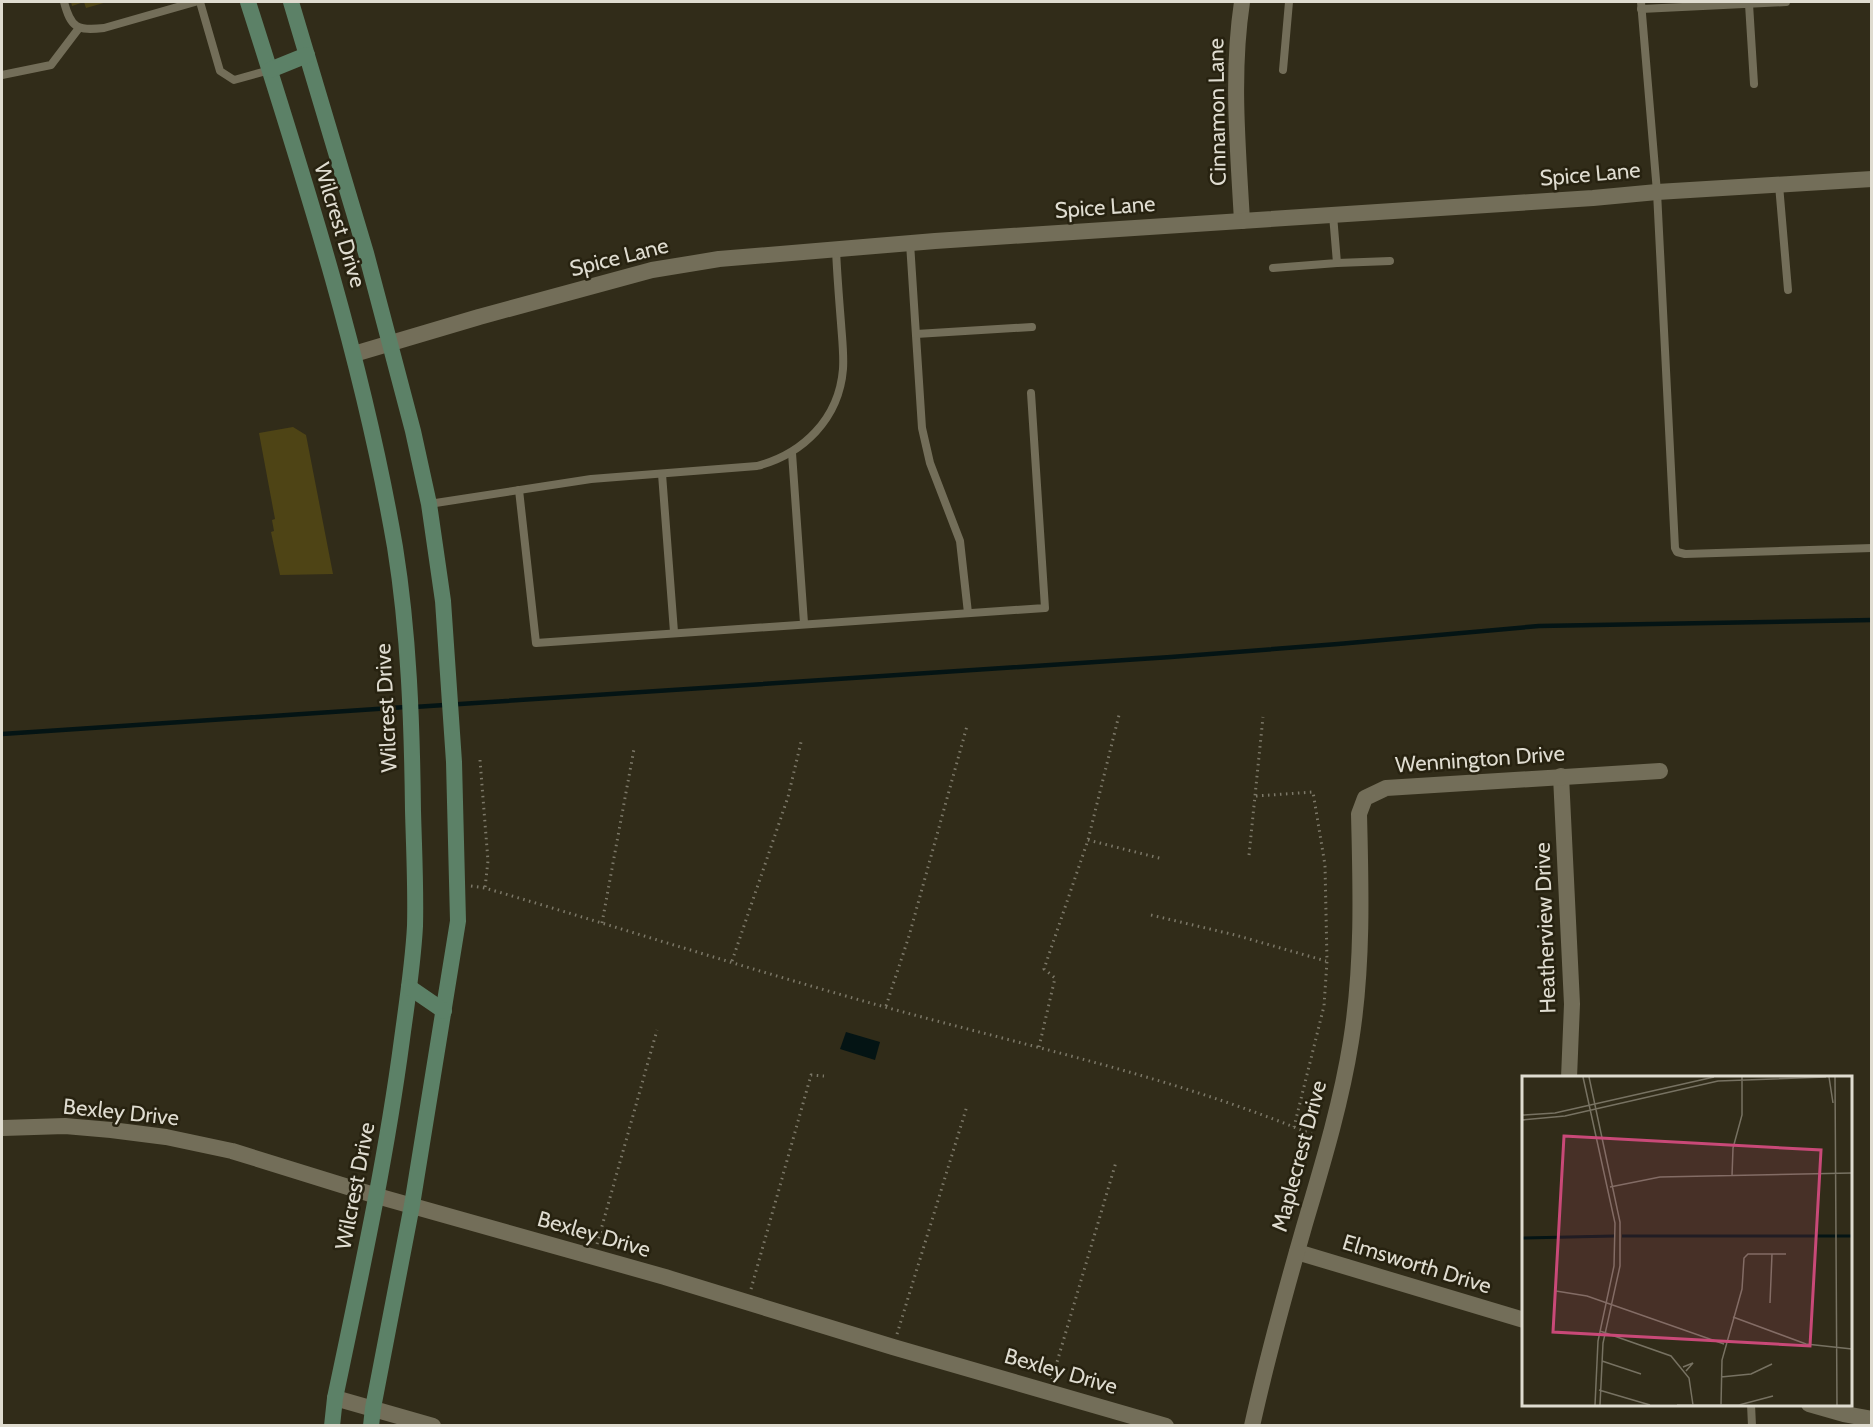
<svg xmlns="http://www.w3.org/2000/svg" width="1873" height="1427" font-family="Cabin,sans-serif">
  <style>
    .water { fill: #041414 }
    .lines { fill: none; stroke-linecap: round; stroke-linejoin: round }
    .stream { stroke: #041414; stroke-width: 4.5 }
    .building { fill: #4e4415 }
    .path { stroke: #7c7868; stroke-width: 3; stroke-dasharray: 1.5 4.5; stroke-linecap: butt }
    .service { stroke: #736e59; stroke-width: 8 }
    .minor { stroke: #736e59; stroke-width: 16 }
    .secondary { stroke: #5c8167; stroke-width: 16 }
    .labels { text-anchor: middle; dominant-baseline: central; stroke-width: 5; stroke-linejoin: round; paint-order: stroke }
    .street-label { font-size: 22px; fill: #dfdcd0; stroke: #272210 }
    .inset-river { fill: none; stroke: #041414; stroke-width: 3 }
    .inset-road { fill: none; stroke: #777262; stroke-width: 1.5 }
    .view { fill: #c94978; fill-opacity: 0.15; stroke: #c94978; stroke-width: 3 }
    .inset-edge { fill: none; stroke: #dfdcd0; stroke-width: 3 }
  </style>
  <rect width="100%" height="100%" fill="#312c19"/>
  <path class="water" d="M846,1032L880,1042L875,1060L840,1049Z"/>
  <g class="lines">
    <g class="stream">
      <path d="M414,707L1171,657L1338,644L1539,626L1872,620"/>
      <path d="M2,734L406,707"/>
    </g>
  </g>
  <g class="building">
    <path d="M71,2H107L86,8L84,2L72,6Z"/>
    <path d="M293,427L306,435L333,574L280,575L271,532L274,531L272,520L275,519L259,433Z"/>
  </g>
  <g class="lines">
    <g class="path">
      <path d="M480,760L488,861L485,888"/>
      <path d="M1256,796L1313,792L1325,865L1327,961L1324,1006L1294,1127"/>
      <path d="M1088,840L1163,859"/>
      <path d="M1249,855L1263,717"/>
      <path d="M471,886L485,888C618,927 751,970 885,1007C1030,1047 1178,1078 1316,1136"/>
      <path d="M1151,915L1235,935L1326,961"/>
      <path d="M602,923L634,749"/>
      <path d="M732,961L788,797L802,738"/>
      <path d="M886,1006L909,936L967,726"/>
      <path d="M1039,1047L1055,978L1044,969L1088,840L1119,715"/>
      <path d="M597,1244L657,1030"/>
      <path d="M751,1289L811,1075L824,1076"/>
      <path d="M897,1334L967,1106"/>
      <path d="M1052,1379L1116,1162"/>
    </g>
    <g class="service">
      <path d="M64,2C71,28 77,31 104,28L195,2"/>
      <path d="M200,2L220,71L234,80L270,70"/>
      <path d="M1641,2L1657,192L1675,548L1677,552L1685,554L1872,548"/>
      <path d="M1749,4L1754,84"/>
      <path d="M1641,9L1786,2"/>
      <path d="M1283,70L1289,2"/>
      <path d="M2,75L51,65L79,28"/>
      <path d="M1779,185L1788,290"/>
      <path d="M910,243L922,428L930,463L960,541L968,613"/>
      <path d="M1337,263L1390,261"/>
      <path d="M1273,268L1337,263L1333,215"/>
      <path d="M916,334L1032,327"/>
      <path d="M792,453L804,623"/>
      <path d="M662,474L674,632"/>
      <path d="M519,490L536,643L1045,608L1031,393"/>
      <path d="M429,504L591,479L757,466C803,454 839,419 843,369C844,354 842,338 841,323C839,298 837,274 836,249"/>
      <path d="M1751,1404L1752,1426"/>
    </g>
    <g class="minor">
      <path d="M1242,2C1231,75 1238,148 1242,221"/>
      <path d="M354,354L479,317L652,270L719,259L935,241L1593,198L1657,192L1872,179"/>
      <path d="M1561,776L1572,1004L1569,1078"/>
      <path d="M3,1128L65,1126L111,1130L166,1137L232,1151L377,1196L665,1277L893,1347L1166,1426"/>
      <path d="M1297,1252L1524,1320"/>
      <path d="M335,1398L433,1426"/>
      <path d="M1809,1404L1844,1414L1872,1419"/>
      <path d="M1252,1426C1267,1358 1285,1293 1304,1227C1322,1166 1341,1104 1351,1041C1363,966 1361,890 1359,814L1365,798L1386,788L1660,771"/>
    </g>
    <g class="secondary">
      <path d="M248,2C305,181 363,361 395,547C409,634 412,723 413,811C414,849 416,888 415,926C413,964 407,1002 402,1039C386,1160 360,1279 335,1398L332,1426"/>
      <path d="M291,2L366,253L413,431L429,504L443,601L454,762L458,921L412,1205L373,1408L371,1426"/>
      <path d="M270,70L307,55"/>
      <path d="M409,987L444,1011"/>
    </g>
  </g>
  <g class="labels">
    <g class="street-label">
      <text transform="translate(1217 112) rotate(-91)">Cinnamon Lane</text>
      <text transform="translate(1590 174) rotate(-5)">Spice Lane</text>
      <text transform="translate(1105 207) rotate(-4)">Spice Lane</text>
      <text transform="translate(340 225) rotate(73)">Wilcrest Drive</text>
      <text transform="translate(619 257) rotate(-14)">Spice Lane</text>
      <text transform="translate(386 708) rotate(-93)">Wilcrest Drive</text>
      <text transform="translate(1480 759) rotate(-4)">Wennington Drive</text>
      <text transform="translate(1545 928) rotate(-92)">Heatherview Drive</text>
      <text transform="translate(121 1112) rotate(6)">Bexley Drive</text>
      <text transform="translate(1299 1156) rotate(-75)">Maplecrest Drive</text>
      <text transform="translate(355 1186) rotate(-79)">Wilcrest Drive</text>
      <text transform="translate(594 1234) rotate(16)">Bexley Drive</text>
      <text transform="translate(1417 1264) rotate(17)">Elmsworth Drive</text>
      <text transform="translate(1061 1371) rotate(16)">Bexley Drive</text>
    </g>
  </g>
  <g transform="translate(1522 1076)">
    <rect width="330" height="330" fill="#312c19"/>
    <path class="inset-river" d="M100,160H330M0,162L92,160"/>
    <path class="inset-road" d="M61,1L93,147L92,190L76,265L73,329M67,1L98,146V190L81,267L78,329M307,1L311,27M313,1L315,329M0,39L33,37L192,1M0,44L43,40L196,5L304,1M210,100L211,72L220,39V1M88,111L138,101L330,97M34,215L65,220L202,268M248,227L250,178M211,241L284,268L330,273M78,255L149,280L167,302L171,329M80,285L119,298M161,291L171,287L164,295M199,301L229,298L250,288M77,314L128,329M155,329H217L251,320M199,329L200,284L220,213L222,182L226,178H264"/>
    <path class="view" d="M42,60L299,74L288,270L31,256Z"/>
    <rect width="330" height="330" class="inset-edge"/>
  </g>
  <rect width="1873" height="1427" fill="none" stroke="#dfdcd0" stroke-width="6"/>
</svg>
